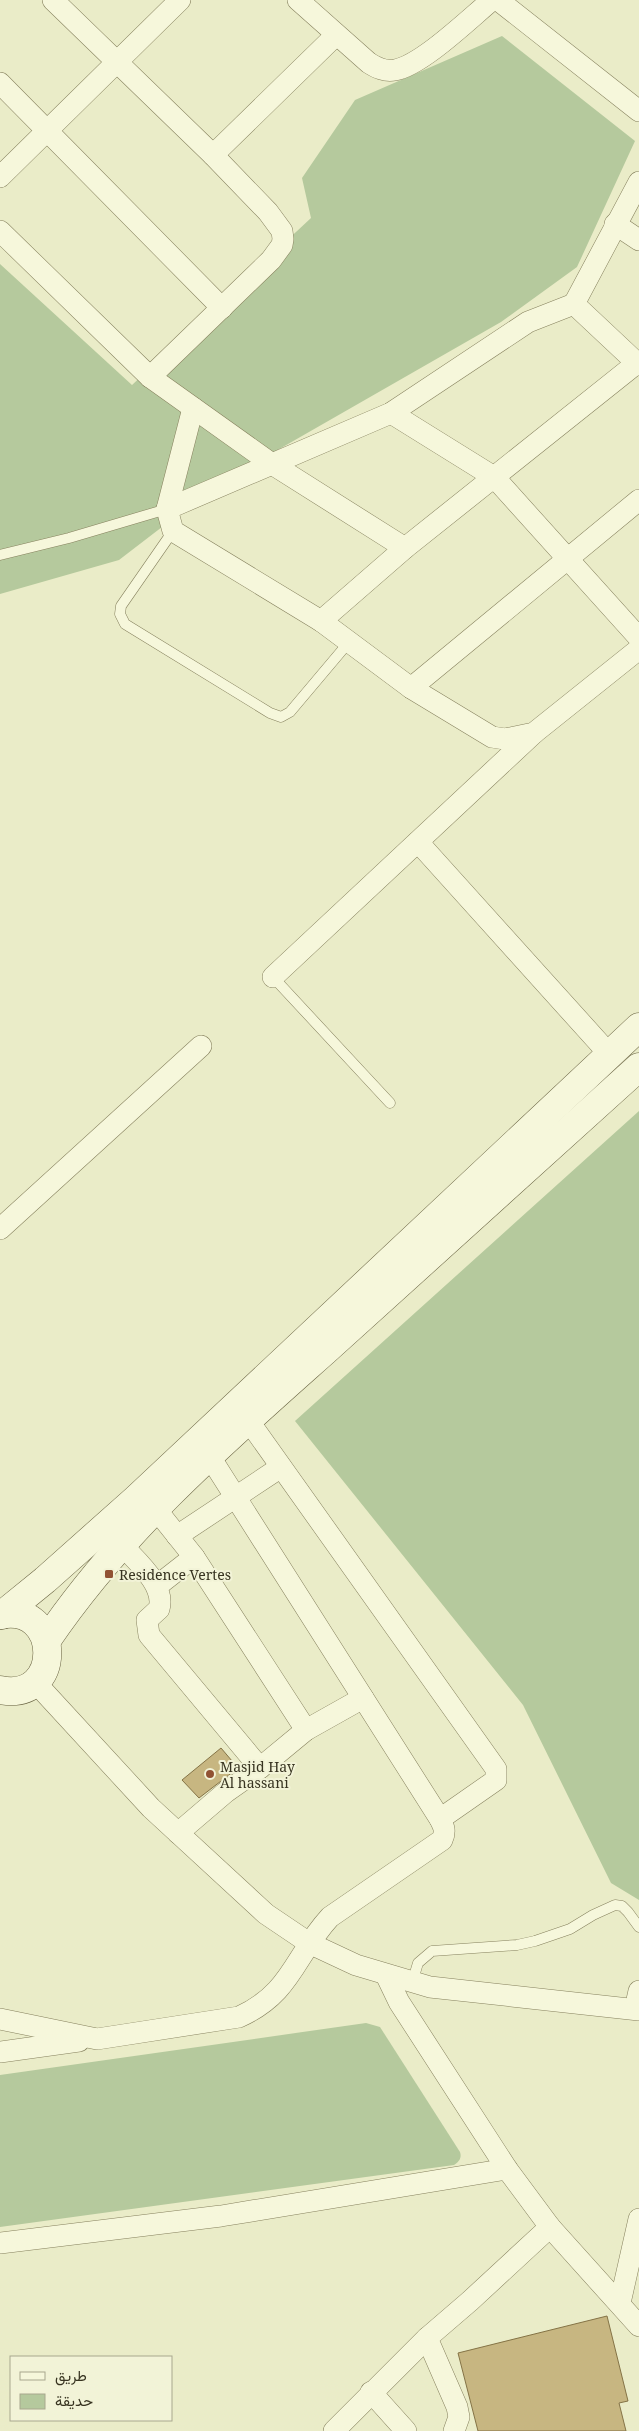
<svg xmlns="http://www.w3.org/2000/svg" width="639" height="2431" font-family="'Noto Serif',Vazirmatn,serif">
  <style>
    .green { fill: #b5c99d }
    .building { fill: #c7b681; stroke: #847346 }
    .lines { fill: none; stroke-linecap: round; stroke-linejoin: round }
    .lane-casing { stroke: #86815e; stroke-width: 11 }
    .street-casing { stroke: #86815e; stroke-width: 22 }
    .secondary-casing { stroke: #686241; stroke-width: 29 }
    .lane { stroke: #f6f7db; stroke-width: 10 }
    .street { stroke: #f6f7db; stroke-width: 21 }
    .secondary { stroke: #f6f7db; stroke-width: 28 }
    .poi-dot { fill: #915233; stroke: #f2f3d7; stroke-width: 2 }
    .labels { text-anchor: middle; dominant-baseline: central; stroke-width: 4; stroke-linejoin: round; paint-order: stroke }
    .poi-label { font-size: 14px; fill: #383421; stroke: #f2f3d7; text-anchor: start }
  </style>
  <rect width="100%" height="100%" fill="#eaecc8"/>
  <g class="green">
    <path d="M502,36L635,141L577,267L501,322L218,484L119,560L0,594V264L132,385L311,218L302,178L355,100Z"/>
    <path d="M639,1111V1900L611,1883L523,1705L295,1421Z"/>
    <path d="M366,2023L380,2027L460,2152C462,2158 459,2162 454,2165L0,2227V2075Z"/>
  </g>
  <g class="building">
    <path d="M221,1748L238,1768L199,1798L182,1780Z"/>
    <path d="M607,2316L628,2401L619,2403L626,2431H478L458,2353Z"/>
  </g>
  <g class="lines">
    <g class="lane-casing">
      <g id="lane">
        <path d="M173,531L121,606L120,614L125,624L270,713L281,717L290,712L349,642"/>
        <path d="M0,555L69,538L167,509"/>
        <path d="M273,977L390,1103"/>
        <path d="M412,1983L418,1963L432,1951L517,1945L535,1941L570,1929L593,1915L615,1905L622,1906L628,1912L639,1927"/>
      </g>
    </g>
    <g class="street-casing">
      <g id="street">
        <path d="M53,0L213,155L268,212L282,231L283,239L282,245L271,260L150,377"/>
        <path d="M298,0L369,63C377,68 385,72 395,70C422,65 469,19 492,0"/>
        <path d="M498,0L639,111"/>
        <path d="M0,83L222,308"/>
        <path d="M213,155L336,35"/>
        <path d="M0,177L180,0"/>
        <path d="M615,224L639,240"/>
        <path d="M0,231L150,377L272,464L405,548"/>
        <path d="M574,304L639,182"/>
        <path d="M193,408L167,509L173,531L321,621L411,688L492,737L505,739L534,733L639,649"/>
        <path d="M391,413L494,477L639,638"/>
        <path d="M167,509L391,413L528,322L574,304L639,365"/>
        <path d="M321,621L405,548L637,363"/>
        <path d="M411,688L639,500"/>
        <path d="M418,842L610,1055"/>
        <path d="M273,977L534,733"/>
        <path d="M0,1229L201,1046"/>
        <path d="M248,1420L496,1769V1780L440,1819"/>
        <path d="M155,1508L194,1557L306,1730"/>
        <path d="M177,1536L281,1467"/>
        <path d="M121,1544C136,1561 166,1585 159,1609L147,1620L149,1635L260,1768"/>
        <path d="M157,1586L194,1557"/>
        <path d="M35,1682L151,1808L266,1914L309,1943L356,1965L430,1987L639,2010"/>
        <path d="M178,1833L226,1792L260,1768L306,1730L363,1698"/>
        <path d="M386,1975L399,2002L507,2169L550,2227L639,2326"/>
        <path d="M635,2009L639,1991"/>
        <path d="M0,2019L97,2039L239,2017C292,1993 294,1956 330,1917L442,1840C446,1831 444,1827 440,1819L210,1457"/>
        <path d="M0,2052L79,2041"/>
        <path d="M0,2243L221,2216L507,2169"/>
        <path d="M620,2303L639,2219"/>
        <path d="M371,2392L406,2431"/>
        <path d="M334,2431L427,2338"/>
        <path d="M454,2431L459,2417L457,2407L427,2338L470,2301L550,2227"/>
      </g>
    </g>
    <g class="secondary-casing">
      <g id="secondary">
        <path d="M0,1615C62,1602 64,1703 0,1690"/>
        <path d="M2,1615L45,1580L136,1499L639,1027"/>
        <path d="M47,1640C122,1529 225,1440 325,1351C429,1256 534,1162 639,1067"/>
      </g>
    </g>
    <use href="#lane" class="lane"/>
    <use href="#street" class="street"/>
    <use href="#secondary" class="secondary"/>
  </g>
  <g class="poi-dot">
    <rect x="104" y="1569" width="10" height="10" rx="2.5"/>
    <circle cx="210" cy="1774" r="5"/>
  </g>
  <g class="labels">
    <g class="poi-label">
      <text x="119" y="1574">Residence Vertes</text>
      <text x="220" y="1766">Masjid Hay<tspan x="220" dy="16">Al hassani</tspan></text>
    </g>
  </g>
  <rect x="10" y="2356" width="162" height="65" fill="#f2f3d7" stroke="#a8a78e"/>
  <rect x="20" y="2372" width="25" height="8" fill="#f6f7db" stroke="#a8a78e"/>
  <text x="55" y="2381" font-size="15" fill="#383421">طريق</text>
  <rect x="20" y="2394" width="25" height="15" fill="#b5c99d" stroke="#a8a78e"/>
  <text x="55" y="2406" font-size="15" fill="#383421">حديقة</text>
</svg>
